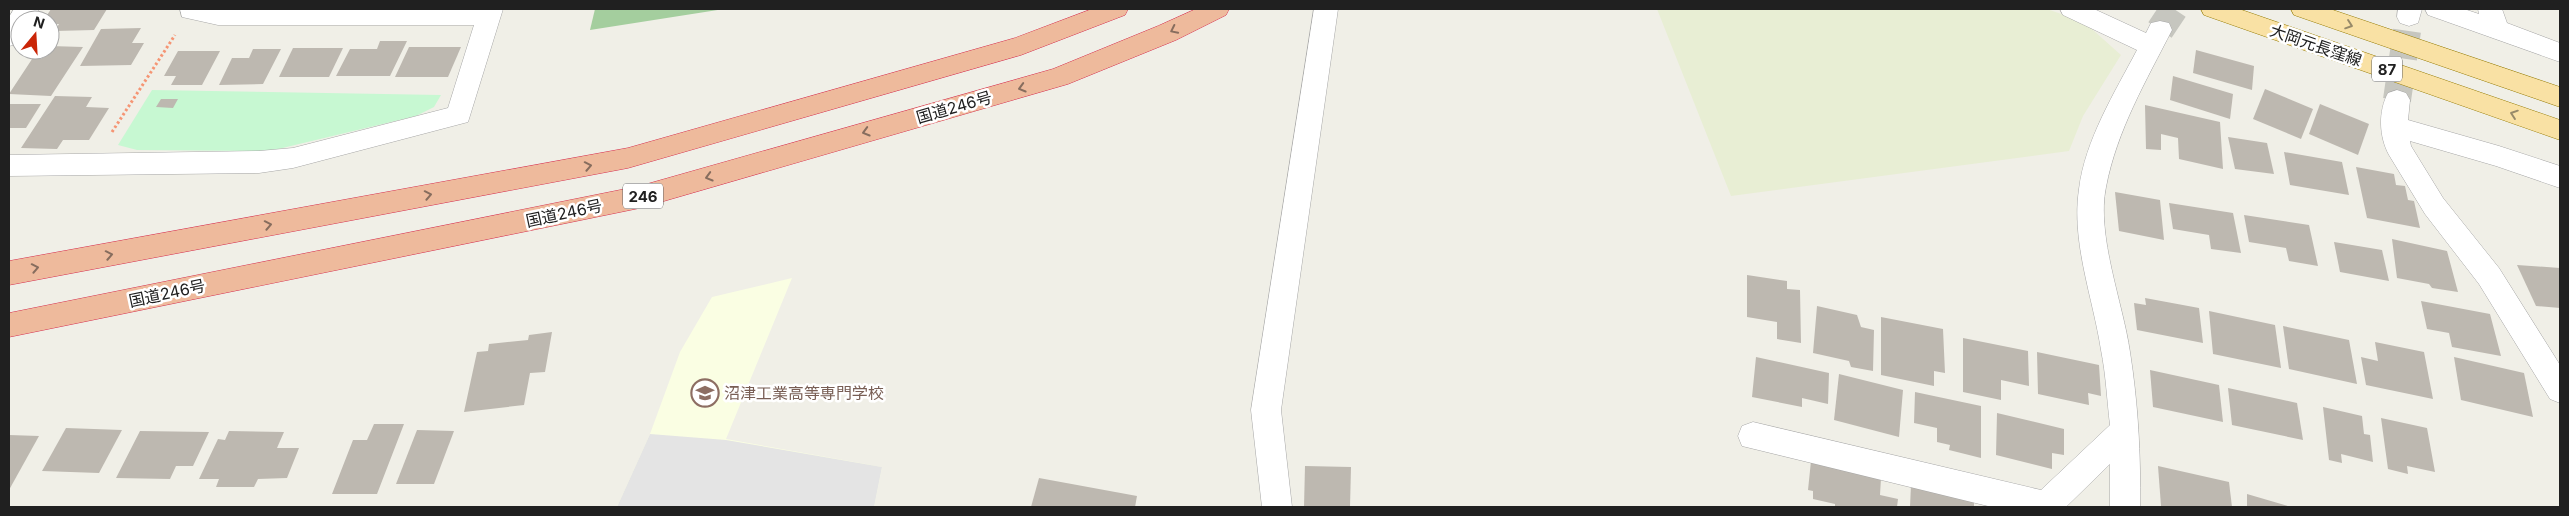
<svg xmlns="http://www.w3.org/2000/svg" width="2569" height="516" font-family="Inter,'Noto Sans JP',sans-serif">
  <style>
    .education { fill: #fafee3 }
    .farmland { fill: #e8eed4 }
    .forest { fill: #a4ce9e }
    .park { fill: #c7f8d2 }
    .parking { fill: #e4e4e4 }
    .building { fill: #bdb8b0 }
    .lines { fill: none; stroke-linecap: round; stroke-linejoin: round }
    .minor-tunnel { stroke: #c6c6bf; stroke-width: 28; stroke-dasharray: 28 14; stroke-linecap: butt }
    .minor-casing { stroke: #a7a7a7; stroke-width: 1 }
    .primary-casing { stroke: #977d05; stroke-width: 1 }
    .trunk-casing { stroke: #d52d4d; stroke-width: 1 }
    .path { stroke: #f59574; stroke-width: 3; stroke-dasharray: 2.5 2.5; stroke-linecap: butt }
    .minor { fill: #fff; fill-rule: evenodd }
    .primary { fill: #f9e1a4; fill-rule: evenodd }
    .trunk { fill: #eeba9c; fill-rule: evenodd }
    .oneway { stroke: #978a69 }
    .oneway2 { stroke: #876d5e }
    .labels { text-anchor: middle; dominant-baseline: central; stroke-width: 5; stroke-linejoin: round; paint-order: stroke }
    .shield { fill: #fff; stroke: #636363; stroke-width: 1 }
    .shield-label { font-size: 15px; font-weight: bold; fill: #202020 }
    .street-label { font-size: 16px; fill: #202020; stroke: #fff }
    .education-label { font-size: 16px; fill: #785e54; stroke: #fff; text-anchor: start }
  </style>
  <rect width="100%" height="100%" fill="#f0efe7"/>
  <path class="education" d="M792,278L726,439L882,467L874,507H617L650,434L680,352L712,297Z"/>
  <path class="farmland" d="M1657,9H2047L2084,22L2121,55L2083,116L2069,151L1731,196Z"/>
  <path class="forest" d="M595,9H724L590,30Z"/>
  <path class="park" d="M152,90L441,95L434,107L416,116L270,151L137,150L118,145Z"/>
  <path class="parking" d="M650,434L726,440L882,467L874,507H617Z"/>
  <g class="building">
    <path d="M51,9H107L94,30L55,31L59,24H50V20H44Z"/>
    <path d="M141,28L132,43H144L131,65L80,66L101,29Z"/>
    <path d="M380,41H407L390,76H336L350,49H377Z"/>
    <path d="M50,46L83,47L51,96L9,94L38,50H50Z"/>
    <path d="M409,47H461L448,77H395Z"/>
    <path d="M293,48H343L329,77H279Z"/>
    <path d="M253,49H281L263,84L219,85L232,58H249Z"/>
    <path d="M2196,50L2254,66L2252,90L2193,73Z"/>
    <path d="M178,51H220L202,85H171L176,76H164Z"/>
    <path d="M2173,76L2233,94L2230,119L2170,100Z"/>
    <path d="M2265,89L2313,109L2301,139L2253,119Z"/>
    <path d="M55,96L92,97L86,107L109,108L89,140H63L57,149L21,148Z"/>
    <path d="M161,99H178L173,108L156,107Z"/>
    <path d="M9,104H41L26,128H9Z"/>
    <path d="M2320,104L2369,124L2358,155L2309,134Z"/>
    <path d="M2145,105L2220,122L2223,169L2179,159L2178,138L2161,134V150L2146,149Z"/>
    <path d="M2228,137L2267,143L2274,174L2235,169Z"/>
    <path d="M2284,152L2342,162L2349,195L2290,185Z"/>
    <path d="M2356,167L2394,174L2396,185L2405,186L2408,200L2414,201L2420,228L2367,218Z"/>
    <path d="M2115,192L2160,200L2164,240L2119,231Z"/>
    <path d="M2169,203L2233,213L2241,253L2211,249L2209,235L2173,229Z"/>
    <path d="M2244,215L2309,225L2318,266L2289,261L2286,248L2249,242Z"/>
    <path d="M2392,239L2447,251L2458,292L2432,288L2429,284L2397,278Z"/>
    <path d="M2334,242L2382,250L2389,281L2340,272Z"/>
    <path d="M2517,265L2560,268V308L2536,306Z"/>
    <path d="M1747,275L1787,281V289L1800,290L1801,343L1777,339V322L1747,317Z"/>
    <path d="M2145,298L2199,308L2203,343L2137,330L2134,303L2146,305Z"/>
    <path d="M2421,301L2490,314L2501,356L2452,347L2449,333L2427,329Z"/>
    <path d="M1817,306L1857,315L1861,327L1874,330L1873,371L1851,367L1849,361L1813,353Z"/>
    <path d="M2209,311L2275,325L2281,368L2213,354Z"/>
    <path d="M1881,317L1943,329L1945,373L1934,371V386L1881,375Z"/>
    <path d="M2283,326L2349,340L2357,384L2289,369Z"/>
    <path d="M552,332L545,372L530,373L524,405L464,412L477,352L488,351L489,344L528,340L529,335Z"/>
    <path d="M1963,338L2028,351L2029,386L2001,380V400L1963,392Z"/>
    <path d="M2375,342L2424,352L2433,399L2366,385L2361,357L2378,361Z"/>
    <path d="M2037,352L2099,365L2101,396L2088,393L2089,405L2038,394Z"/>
    <path d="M1756,357L1829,373L1828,404L1802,398V407L1752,397Z"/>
    <path d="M2454,357L2524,373L2533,417L2461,400Z"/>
    <path d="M2150,370L2219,385L2223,422L2153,407Z"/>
    <path d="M1839,374L1903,390L1899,437L1834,420Z"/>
    <path d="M2228,388L2297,403L2303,440L2232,425Z"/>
    <path d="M1915,392L1981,406V458L1949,450L1950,445L1937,442V428L1914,423Z"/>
    <path d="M2323,407L2362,416L2364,434L2370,435L2373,462L2341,454L2342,463L2329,460Z"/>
    <path d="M1997,413L2064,429V455L2052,453V469L1996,455Z"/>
    <path d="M2381,418L2427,428L2435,472L2407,466L2408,474L2388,469Z"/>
    <path d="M374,424H404L377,494H332L353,440H367Z"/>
    <path d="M66,428L122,430L99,473L42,471Z"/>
    <path d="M417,430L454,431L434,484H396Z"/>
    <path d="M140,431L209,432L193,466H176L170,479L116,478Z"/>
    <path d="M229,431L284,432L277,448H299L287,478L258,479L254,487H216L219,479H199L218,439L225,440Z"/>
    <path d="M9,435L39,436L9,490Z"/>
    <path d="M1811,461L1881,478L1880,495L1898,499L1897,507H1835V504L1813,499V491L1808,490Z"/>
    <path d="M1305,466L1351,467L1350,507H1304Z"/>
    <path d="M2158,466L2229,482L2232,507L2161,506Z"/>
    <path d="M1039,478L1137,496L1135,507H1031Z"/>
    <path d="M1911,485L1974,501V507H1910Z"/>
    <path d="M2247,494L2291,507H2247Z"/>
  </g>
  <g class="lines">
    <g class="minor-tunnel">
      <path d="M2160,30L2174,9"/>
      <path d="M2397,100L2409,17"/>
    </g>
    <g class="minor-casing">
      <g id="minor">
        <path d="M14,9H39L33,20H20V40L18,44L9,46V17Z"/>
        <path d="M180,9H503L468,122L293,168L259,173L9,176V155L259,151L293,148L448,108L474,25H218L182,17Z"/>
        <path d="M1314,9H1338L1281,410L1292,507H1262L1251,410Z"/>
        <path d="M2060,9H2094L2146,33L2151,23L2160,21L2169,23L2172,30C2146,81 2117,130 2106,187C2096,235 2123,303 2130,352C2138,403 2141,455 2140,507H2110V464L2066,507H1992L1742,446L1738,436L1742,426L1753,422L2041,490L2110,425C2107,400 2106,375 2101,350C2093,298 2071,242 2079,189C2085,140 2115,92 2137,50L2063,15Z"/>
        <path d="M2398,9H2422L2418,23L2409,26L2400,23L2397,17Z"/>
        <path d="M2425,9H2464L2479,14L2478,9H2502L2507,23L2560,43V62L2428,15Z"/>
        <path d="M2397,90L2406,93L2410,100L2408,120L2499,146L2560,166V188L2496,166L2410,141L2411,146L2443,198L2499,268L2560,365V403L2550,399L2479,284L2425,214L2389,155C2379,137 2378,111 2388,93Z"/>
      </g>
    </g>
    <g class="primary-casing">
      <g id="primary">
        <path d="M2201,9H2239L2560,120V140L2204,15Z"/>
        <path d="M2291,9H2330L2560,87V107L2294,15Z"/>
      </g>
    </g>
    <g class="trunk-casing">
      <g id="trunk">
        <path d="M1092,9H1128L1125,15L1021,55L628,168L9,285V261L628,148L1015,38Z"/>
        <path d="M1196,9H1229L1226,15L1176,40L1068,84L640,208L9,337V313L640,186L1053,69L1158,26Z"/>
      </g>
    </g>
    <path class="path" d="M112,132L175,35"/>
    <use href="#minor" class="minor"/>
    <use href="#primary" class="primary"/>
    <use href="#trunk" class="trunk"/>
  </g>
  <defs><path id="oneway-chevron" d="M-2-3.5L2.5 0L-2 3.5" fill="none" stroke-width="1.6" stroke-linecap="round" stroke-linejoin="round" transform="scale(1.25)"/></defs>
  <g class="oneway">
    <use href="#oneway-chevron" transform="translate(2349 25) rotate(19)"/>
    <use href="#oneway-chevron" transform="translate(2514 114) rotate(-161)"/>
  </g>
  <g class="oneway2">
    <use href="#oneway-chevron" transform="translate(1174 30) rotate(154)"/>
    <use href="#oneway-chevron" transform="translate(1022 88) rotate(164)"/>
    <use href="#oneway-chevron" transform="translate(866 132) rotate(164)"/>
    <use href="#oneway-chevron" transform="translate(588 166) rotate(-11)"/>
    <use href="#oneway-chevron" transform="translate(709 177) rotate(164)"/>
    <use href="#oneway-chevron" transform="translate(428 195) rotate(-11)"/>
    <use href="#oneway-chevron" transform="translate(268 225) rotate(-11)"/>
    <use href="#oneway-chevron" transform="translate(109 255) rotate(-11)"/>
    <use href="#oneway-chevron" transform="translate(35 268) rotate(-11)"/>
  </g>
  <defs>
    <g id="school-ring" transform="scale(1.4375)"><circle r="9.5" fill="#fff" stroke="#8d6e63" stroke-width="1.5"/><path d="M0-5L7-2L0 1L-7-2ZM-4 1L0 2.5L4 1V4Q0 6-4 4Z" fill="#8d6e63"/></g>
  </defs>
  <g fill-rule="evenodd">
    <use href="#school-ring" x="705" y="393"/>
  </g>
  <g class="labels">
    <g class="shield">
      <rect x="2372" y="56.5" width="30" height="25" rx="4"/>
      <rect x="623" y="183.5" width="40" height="25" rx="4"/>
    </g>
    <g class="shield-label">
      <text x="2387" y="69">87</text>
      <text x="643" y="196">246</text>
    </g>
    <g class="street-label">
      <text transform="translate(2316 45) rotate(19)">大岡元長窪線</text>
      <text transform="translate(954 107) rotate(-16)">国道246号</text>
      <text transform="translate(564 213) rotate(-12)">国道246号</text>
      <text transform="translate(167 293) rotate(-12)">国道246号</text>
    </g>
    <g class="education-label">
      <text x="724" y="393">沼津工業高等専門学校</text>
    </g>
  </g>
  <rect width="2569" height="516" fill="none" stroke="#202020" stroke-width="20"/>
  <g transform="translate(35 35) rotate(18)"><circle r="24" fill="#ffffff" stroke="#a6a6a6"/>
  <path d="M0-4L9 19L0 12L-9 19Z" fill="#ca2507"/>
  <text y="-8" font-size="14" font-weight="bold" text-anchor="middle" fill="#202020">N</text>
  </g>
</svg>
